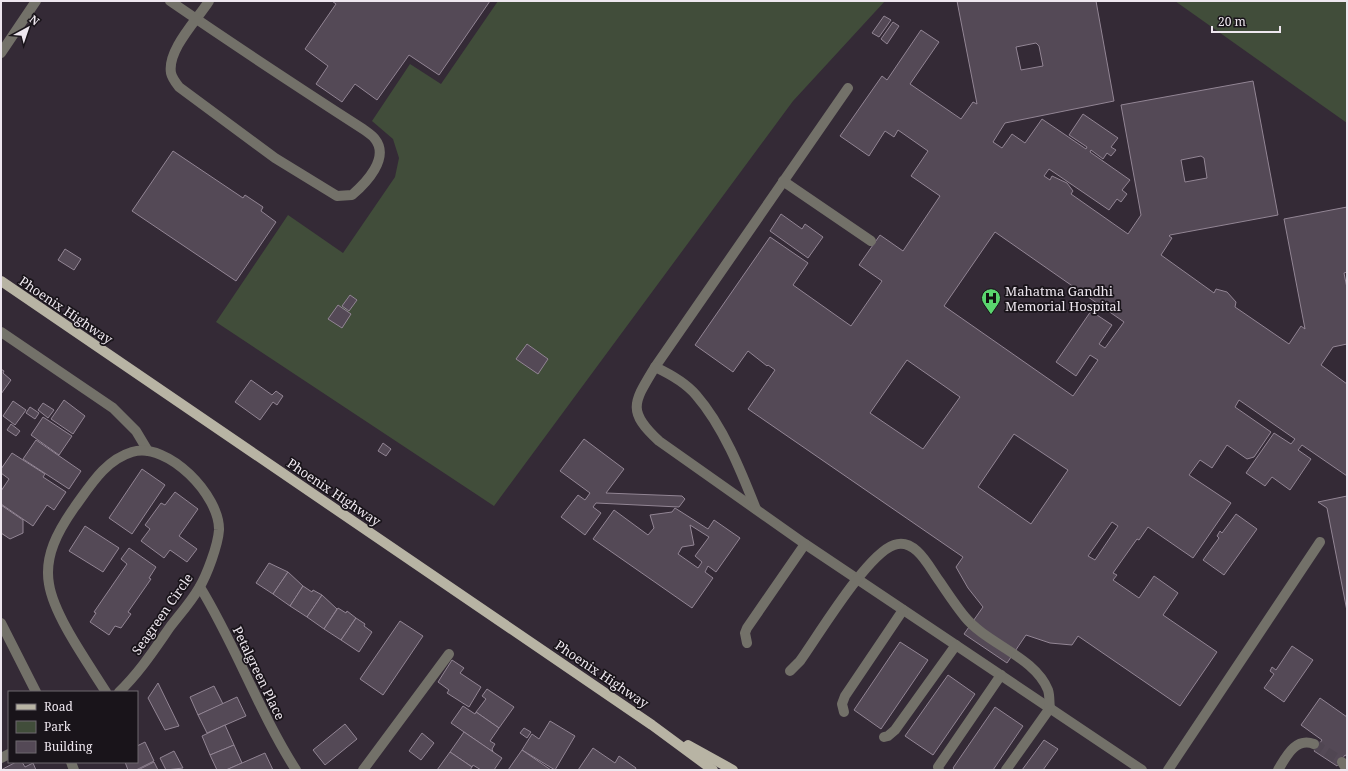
<svg xmlns="http://www.w3.org/2000/svg" width="1348" height="771" font-family="'Noto Serif',serif">
  <style>
    .green { fill: #414d3a }
    .building { fill: #544956; stroke: #928594; fill-rule: evenodd }
    .lines { fill: none; stroke-linecap: round; stroke-linejoin: round }
    .minor-tunnel { stroke: #504652; stroke-width: 10; stroke-dasharray: 10 5; stroke-linecap: butt }
    .minor { stroke: #737169; stroke-width: 10 }
    .major { stroke: #b8b4a4; stroke-width: 10 }
    .labels { text-anchor: middle; dominant-baseline: central; stroke-width: 3.5; stroke-linejoin: round; paint-order: stroke }
    .poi-label { font-size: 13px; fill: #eee7ef; stroke: #19141a; text-anchor: start }
    .street-label { font-size: 13px; fill: #eee7ef; stroke: #19141a }
  </style>
  <rect width="100%" height="100%" fill="#342a36"/>
  <g class="green">
    <path d="M498,1H885L793,101L494,506L216,322L288,215L343,253L395,177L399,158L393,139L372,121L410,64L441,84Z"/>
    <path d="M1175,1H1347V123Z"/>
  </g>
  <g class="building">
    <path d="M332,1H490L439,75L409,55L377,100L355,84L342,102L316,84L328,66L305,49L336,4Z"/>
    <path d="M957,1H1096L1114,101L1005,123L993,142L1002,148L1012,134L1025,143L1042,119L1086,149L1087,147L1069,135L1083,114L1118,138L1111,147L1116,150L1111,156L1107,153L1103,159L1091,150L1090,152L1130,180L1122,190L1127,194L1121,202L1117,199L1109,210L1049,169L1044,176L1050,180L1052,176L1067,183L1073,191L1071,194L1128,234L1141,215L1121,105L1253,81L1278,215L1170,235L1169,236L1172,238L1161,255L1214,293L1216,289L1227,292L1236,302L1235,307L1289,344L1301,326L1305,329L1284,219L1347,207V272L1344,273L1347,288V344L1333,347L1321,365L1347,384V476L1302,445L1298,450L1311,459L1290,490L1272,477L1265,486L1246,473L1274,433L1291,444L1295,439L1239,400L1235,407L1271,432L1254,457L1247,459L1227,445L1212,468L1200,460L1189,475L1231,503L1193,558L1148,527L1139,540L1137,539L1113,573L1117,575L1113,580L1139,598L1154,576L1178,593L1163,615L1217,652L1180,706L1078,636L1072,645L1050,643L1026,635L1007,663L964,634L983,607L968,588L956,567L963,557L748,409L775,370L768,365L767,366L748,351L733,372L695,345L770,237L808,263L793,285L851,326L882,281L859,265L880,235L903,251L940,196L911,176L928,151L898,130L894,137L885,131L869,156L840,136L882,76L887,80L921,30L939,42L910,84L961,119L973,102L977,104ZM1036,43L1039,46L1043,66L1021,70L1016,47ZM1201,156L1204,158L1207,178L1185,182L1181,160ZM995,232L1124,322L1105,348L1099,344L1112,325L1091,311L1056,362L1076,376L1090,355L1098,360L1073,396L944,306ZM907,360L960,397L923,449L870,413ZM1014,434L1068,470L1031,524L978,487ZM1112,522L1118,526L1095,560L1088,556Z"/>
    <path d="M884,16L891,20L879,37L872,33Z"/>
    <path d="M893,22L899,26L887,44L881,39Z"/>
    <path d="M173,151L243,198L245,195L263,207L261,211L276,222L236,281L132,211Z"/>
    <path d="M781,214L802,229L805,224L823,237L808,258L770,231Z"/>
    <path d="M65,249L81,259L74,270L58,260Z"/>
    <path d="M350,295L357,300L349,311L342,306Z"/>
    <path d="M338,305L351,314L342,328L328,319Z"/>
    <path d="M527,344L548,359L538,374L516,359Z"/>
    <path d="M1,369L4,371L3,373L11,380L1,394Z"/>
    <path d="M251,380L272,395L276,391L283,396L277,405L273,402L260,420L235,402Z"/>
    <path d="M64,400L85,416L73,434L51,419Z"/>
    <path d="M13,401L26,410L15,425L3,416Z"/>
    <path d="M43,403L54,410L48,418L38,410Z"/>
    <path d="M30,407L39,413L35,419L26,413Z"/>
    <path d="M43,417L72,436L59,455L31,435Z"/>
    <path d="M11,424L20,431L16,436L7,430Z"/>
    <path d="M584,439L624,469L606,493L682,496L685,499L679,507L596,503L593,507L601,513L585,535L561,517L578,495L585,500L590,493L560,471Z"/>
    <path d="M36,440L81,471L69,489L23,459Z"/>
    <path d="M383,443L391,449L386,456L378,451Z"/>
    <path d="M12,453L45,474L43,477L66,492L54,510L47,505L33,526L1,504V491L9,479L1,473V469Z"/>
    <path d="M142,469L165,485L132,534L109,518Z"/>
    <path d="M175,492L198,509L179,536L197,549L187,562L170,550L164,558L141,541L150,529L145,525L161,503L165,505Z"/>
    <path d="M1347,496V611L1327,508L1318,502Z"/>
    <path d="M1,505L23,520V533L10,539L1,533Z"/>
    <path d="M675,508L708,529L714,520L740,538L716,572L708,566L705,572L713,578L692,608L593,539L614,510L648,535L654,528L650,515L672,512ZM690,525L709,537L695,556L702,562L698,568L678,554L682,547L694,545Z"/>
    <path d="M1236,514L1257,529L1224,575L1203,560L1219,538L1217,536L1220,531L1222,533Z"/>
    <path d="M85,526L119,548L103,572L69,551Z"/>
    <path d="M129,548L156,567L149,578L151,579L128,612L131,614L121,628L115,626L109,635L90,622L96,613L94,612L127,564L121,559Z"/>
    <path d="M269,563L288,572L273,594L256,583Z"/>
    <path d="M288,572L303,586L290,606L273,594Z"/>
    <path d="M303,586L312,592L313,590L322,595L307,617L290,606Z"/>
    <path d="M322,595L337,609L324,629L307,617Z"/>
    <path d="M338,608L346,613L347,611L356,618L341,640L324,629Z"/>
    <path d="M356,618L365,624L364,626L372,632L359,652L341,640Z"/>
    <path d="M400,621L423,636L383,695L360,679Z"/>
    <path d="M900,642L928,660L881,729L854,710Z"/>
    <path d="M1292,646L1313,660L1284,702L1264,688L1274,674L1270,671L1272,667L1276,670Z"/>
    <path d="M452,660L464,668L460,673L481,687L469,707L447,693L449,690L438,682Z"/>
    <path d="M948,675L975,694L933,755L905,736Z"/>
    <path d="M158,683L179,726L165,730L148,698Z"/>
    <path d="M214,686L223,704L198,715L190,697Z"/>
    <path d="M487,689L514,707L499,728L476,712L486,699L482,696Z"/>
    <path d="M237,697L246,716L207,733L198,715Z"/>
    <path d="M1320,698L1347,717V756L1345,755L1337,766L1314,751L1322,740L1301,725Z"/>
    <path d="M463,706L475,714L476,712L499,728L490,741L495,744L492,749L493,752L451,723Z"/>
    <path d="M995,707L1023,726L993,770H955L953,768Z"/>
    <path d="M550,721L575,736L555,770L522,750L532,734L539,739Z"/>
    <path d="M345,724L357,739L325,765L313,750Z"/>
    <path d="M225,725L234,745L210,755L202,736Z"/>
    <path d="M524,728L531,732L527,738L520,733Z"/>
    <path d="M464,732L502,758L494,770H481L473,765L472,767L450,752Z"/>
    <path d="M422,733L434,743L421,760L409,751Z"/>
    <path d="M1044,740L1058,749L1043,770H1022Z"/>
    <path d="M145,742L154,761L136,770H128L125,762H137V746Z"/>
    <path d="M234,745L242,763L226,770H217L210,755Z"/>
    <path d="M593,748L615,763L619,756L636,768L635,770H578Z"/>
    <path d="M522,750L551,770H508Z"/>
    <path d="M174,751L183,768L166,770L160,758Z"/>
    <path d="M450,752L472,767L470,770H437Z"/>
    <path d="M265,753L273,770H226L242,763Z"/>
    <path d="M16,762H22L25,767L33,763L36,770H1Z"/>
    <path d="M154,762L158,770H138Z"/>
  </g>
  <g class="lines">
    <path class="minor-tunnel" d="M1314,744L1342,762"/>
    <g class="minor">
      <path d="M170,1C234,45 298,87 363,129C367,132 373,136 375,139C390,158 366,183 352,195L337,196L275,158L179,87C176,83 172,78 171,73C167,50 197,20 209,1"/>
      <path d="M1,53L36,1"/>
      <path d="M848,88L655,367C634,402 626,411 659,441L805,544L1142,770"/>
      <path d="M783,181L871,241"/>
      <path d="M1,332L113,408L136,431L148,451"/>
      <path d="M655,367C670,374 685,382 696,395C723,426 741,471 756,509"/>
      <path d="M200,587C236,646 259,712 296,770"/>
      <path d="M1,623L36,692"/>
      <path d="M747,643L745,633L747,628L805,544"/>
      <path d="M790,671L800,661C818,636 867,554 894,545C916,537 930,569 940,582C948,594 956,606 965,617C987,644 1035,657 1048,690C1050,696 1049,703 1050,708L1006,770"/>
      <path d="M106,692C88,663 54,616 49,584C44,556 58,531 74,508C90,486 105,460 132,452C168,441 220,496 219,530C218,545 207,575 199,588C191,602 180,614 170,627C154,650 139,673 119,692"/>
      <path d="M844,712L842,704L845,696L903,610"/>
      <path d="M884,737L888,736L895,730L956,645"/>
      <path d="M1,758L9,754"/>
      <path d="M71,762L74,770"/>
      <path d="M1342,762L1347,770"/>
      <path d="M363,770L449,654"/>
      <path d="M939,770L938,767L1001,675"/>
      <path d="M1168,770L1320,542"/>
      <path d="M1278,770C1286,757 1295,737 1314,744"/>
    </g>
    <g class="major">
      <path d="M1,281L652,725L713,770"/>
      <path d="M688,745L733,770"/>
    </g>
  </g>
  <defs>
    <g id="hospital-pin" transform="scale(1)"><path d="M0 17L-7.5 6A9.5 9.5 0 1 1 7.5 6Z" fill="#5ad56e" stroke="#19141a"/><path d="M-5-5h3v3.5h4V-5h3V5h-3V1.5h-4V5h-3Z" fill="#111"/></g>
  </defs>
  <g fill-rule="evenodd">
    <use href="#hospital-pin" x="991" y="298"/>
  </g>
  <g class="labels">
    <g class="poi-label">
      <text x="1005" y="291">Mahatma Gandhi<tspan x="1005" dy="15">Memorial Hospital</tspan></text>
    </g>
    <g class="street-label">
      <text transform="translate(66 310) rotate(34)">Phoenix Highway</text>
      <text transform="translate(334 492) rotate(34)">Phoenix Highway</text>
      <text transform="translate(162 614) rotate(-55)">Seagreen Circle</text>
      <text transform="translate(259 673) rotate(64)">Petalgreen Place</text>
      <text transform="translate(602 674) rotate(34)">Phoenix Highway</text>
    </g>
  </g>
  <rect width="1348" height="771" fill="none" stroke="#eee7ef" stroke-width="4"/>
  <rect x="8" y="691" width="130" height="72" fill="#19141a" stroke="#6e686f"/>
  <rect x="16" y="704" width="20" height="6" fill="#b8b4a4" stroke="#6e686f"/>
  <text x="44" y="711" font-size="12" fill="#eee7ef">Road</text>
  <rect x="16" y="721" width="20" height="12" fill="#414d3a" stroke="#6e686f"/>
  <text x="44" y="731" font-size="12" fill="#eee7ef">Park</text>
  <rect x="16" y="741" width="20" height="12" fill="#544956" stroke="#6e686f"/>
  <text x="44" y="751" font-size="12" fill="#eee7ef">Building</text>
  <g transform="translate(28 28) rotate(40)" stroke="#19141a" stroke-width="3" paint-order="stroke">
  <path d="M0-3L7 15L0 10L-7 15Z" fill="#eee7ef"/>
  <text y="-6" font-size="11" font-weight="bold" text-anchor="middle" fill="#eee7ef">N</text>
  </g>
  <path d="M1212 26v6h68v-6" fill="none" stroke="#eee7ef" stroke-width="2"/>
  <text x="1218" y="26" font-size="12" fill="#eee7ef" stroke="#19141a" stroke-width="3" paint-order="stroke">20 m</text>
</svg>
